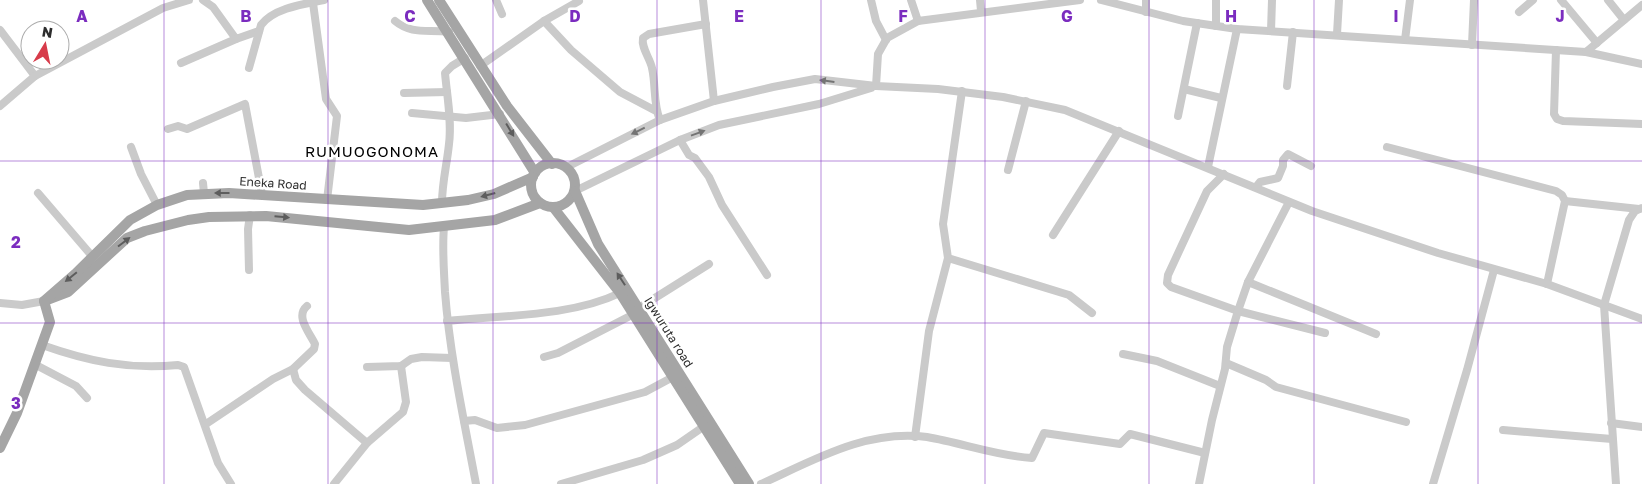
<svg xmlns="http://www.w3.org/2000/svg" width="1642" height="484" font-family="'Golos Text',sans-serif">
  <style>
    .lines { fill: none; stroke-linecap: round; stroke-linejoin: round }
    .minor { stroke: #cacaca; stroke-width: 8 }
    .major { stroke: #a5a5a5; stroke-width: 10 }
    .oneway { fill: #747474 }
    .oneway2 { fill: #5d5d5d }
    .grid { fill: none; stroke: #7b2cbf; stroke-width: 1; stroke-opacity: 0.55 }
    .labels { text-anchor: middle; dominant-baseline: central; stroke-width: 5; stroke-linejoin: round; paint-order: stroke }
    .street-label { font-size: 12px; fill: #2d2d2d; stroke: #fff }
    .quarter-label { font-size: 15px; letter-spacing: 1px; fill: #000; stroke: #fff }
    .grid-label { font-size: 16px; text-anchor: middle; font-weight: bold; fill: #7b2cbf; stroke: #fff; stroke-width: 5; stroke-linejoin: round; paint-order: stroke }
  </style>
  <rect width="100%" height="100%" fill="#fff"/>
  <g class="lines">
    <g class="minor">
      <path d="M203,0L213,7L236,39L259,31"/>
      <path d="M496,0L502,14"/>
      <path d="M703,0L714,101"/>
      <path d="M871,0L876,21L886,40"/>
      <path d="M911,0L918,21"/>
      <path d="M980,0L981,11"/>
      <path d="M1101,0L1183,21L1237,29L1586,52L1642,5"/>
      <path d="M1146,0V12"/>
      <path d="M1216,0V26"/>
      <path d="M1561,0L1597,43"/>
      <path d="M1608,0L1624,20"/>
      <path d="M313,3L326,99L337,116L327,200"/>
      <path d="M1519,12L1533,0"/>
      <path d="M395,21C412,35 428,29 449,32"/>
      <path d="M544,21L571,50L620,92L656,111"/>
      <path d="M0,30L35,76"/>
      <path d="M1271,31L1272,0"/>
      <path d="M1337,34L1339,0"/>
      <path d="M1405,40L1410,0"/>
      <path d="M1472,45L1474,0"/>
      <path d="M1556,50L1554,114L1557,119L1563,121L1642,124"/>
      <path d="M1586,52L1642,64"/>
      <path d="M181,63L236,39"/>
      <path d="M480,66L544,21L579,1"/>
      <path d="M249,68L261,25C274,8 304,4 324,0"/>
      <path d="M876,86L878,54L887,38L918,21L1080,0"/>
      <path d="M1287,86L1293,32"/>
      <path d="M1184,89L1221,98"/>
      <path d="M962,91L943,224L948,258L1069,295L1092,313"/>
      <path d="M404,93L447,92"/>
      <path d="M0,106L35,76L163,8L189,0"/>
      <path d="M412,113L466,118L500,114"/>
      <path d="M1178,116L1197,23"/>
      <path d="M660,120C653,104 656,85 652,68C650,58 641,48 643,38L649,34L706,24"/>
      <path d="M168,129L178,126L187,129L245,104L262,194"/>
      <path d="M680,140L689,155L695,158L709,177L722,205L767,275"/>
      <path d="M131,147L141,174L157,205"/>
      <path d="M1387,147L1556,191L1562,195L1565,201L1547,284"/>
      <path d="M567,167L660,120L714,101L773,87L815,79L876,86L938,89L1003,97L1065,110L1312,211L1438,253L1547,284L1642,319"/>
      <path d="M1208,167L1237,29"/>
      <path d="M1008,170L1026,101"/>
      <path d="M1224,174L1207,191L1168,275L1167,283L1171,287L1238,311L1325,333"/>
      <path d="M203,183L204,193"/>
      <path d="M1256,187L1260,182L1278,178L1283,166V160L1288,154L1311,166"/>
      <path d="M575,191L680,140L719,125L819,104L871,88"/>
      <path d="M38,193L92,256"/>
      <path d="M1565,201L1639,209"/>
      <path d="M442,203C442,183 447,164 449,144C452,121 447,96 445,73L452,66L465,58"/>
      <path d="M444,227C442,249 444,270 445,292C450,357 464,420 476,484"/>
      <path d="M1053,235L1119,131"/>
      <path d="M249,270L248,229L250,215"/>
      <path d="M1248,282L1376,334"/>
      <path d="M0,303L22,305L44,301"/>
      <path d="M639,308L709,264"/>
      <path d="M447,321C502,315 570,317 620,293"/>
      <path d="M42,345C87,361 129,370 178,365L184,367L218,463L231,484"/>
      <path d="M1123,354L1157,361L1220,386"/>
      <path d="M544,357L558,353L634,314"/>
      <path d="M1226,363L1266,380L1276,387L1406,422"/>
      <path d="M36,365L76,386L87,398"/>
      <path d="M367,367L401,366L411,359L422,357L452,358"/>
      <path d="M293,369L296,380L305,390L367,443"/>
      <path d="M464,421L475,420L497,428L525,425L645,392L673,377"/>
      <path d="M1611,423L1642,427"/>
      <path d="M206,424L273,379L293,369L314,349L315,344C309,332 295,316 307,306"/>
      <path d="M1503,430L1612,439"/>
      <path d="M915,437L929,331L948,258"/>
      <path d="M334,484L367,443L403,412L406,402L401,366"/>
      <path d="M561,484L643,460L677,445L703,427"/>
      <path d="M761,484C814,460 866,429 927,437C962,443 997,456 1032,458L1044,433L1120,444L1130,434L1205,453"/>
      <path d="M1199,484L1212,420L1225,369L1227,347L1238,311L1248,282L1289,202"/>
      <path d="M1433,484L1467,370L1494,270"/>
      <path d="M1616,484L1604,305L1629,220L1635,211L1642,208"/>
    </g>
    <g class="major">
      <path d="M427,0L535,173"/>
      <path d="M439,0L507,106L552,164"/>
      <circle cx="553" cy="185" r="22"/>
      <path d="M575,191L598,244L749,484"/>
      <path d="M553,207L620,293L740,484"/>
      <path d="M47,300L68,292L127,238L145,231L188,220L209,217L266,216L409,230L495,220L540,203"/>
      <path d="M44,301L75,274L130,220L157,205L187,195L229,193L423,205L468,200L494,194L533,177"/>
      <path d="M0,448L17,413L50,322L44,301"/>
    </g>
  </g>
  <defs><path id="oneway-solid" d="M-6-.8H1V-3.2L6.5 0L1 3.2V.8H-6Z" transform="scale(1.25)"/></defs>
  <g class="oneway">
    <use href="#oneway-solid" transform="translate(827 81) rotate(-173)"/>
    <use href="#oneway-solid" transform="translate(638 131) rotate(154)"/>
    <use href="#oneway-solid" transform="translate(698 133) rotate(-20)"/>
  </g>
  <g class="oneway2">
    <use href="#oneway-solid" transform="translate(510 130) rotate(59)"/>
    <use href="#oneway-solid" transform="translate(222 193) rotate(180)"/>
    <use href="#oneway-solid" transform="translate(488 195) rotate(165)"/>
    <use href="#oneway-solid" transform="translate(282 217) rotate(5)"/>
    <use href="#oneway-solid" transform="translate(124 242) rotate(-37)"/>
    <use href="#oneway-solid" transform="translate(71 277) rotate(141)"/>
    <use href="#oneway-solid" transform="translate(621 279) rotate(-123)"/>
  </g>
  <path class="grid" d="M164,0V484M328,0V484M493,0V484M657,0V484M821,0V484M985,0V484M1149,0V484M1314,0V484M1478,0V484M0,161H1642M0,323H1642"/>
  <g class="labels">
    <g class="street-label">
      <text transform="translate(273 183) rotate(4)">Eneka Road</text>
      <text transform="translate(669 332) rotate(58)">Igwuruta road</text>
    </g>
    <g class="quarter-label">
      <text x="372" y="151">RUMUOGONOMA</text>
    </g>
  </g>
  <g class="grid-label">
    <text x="82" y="22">A</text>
    <text x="246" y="22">B</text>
    <text x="410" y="22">C</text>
    <text x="575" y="22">D</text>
    <text x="739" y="22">E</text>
    <text x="903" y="22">F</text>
    <text x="1067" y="22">G</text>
    <text x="1231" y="22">H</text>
    <text x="1396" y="22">I</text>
    <text x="1560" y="22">J</text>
    <text x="16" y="248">2</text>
    <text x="16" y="409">3</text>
  </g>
  <g transform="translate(45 45) rotate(10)"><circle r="24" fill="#ffffff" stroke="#ababab"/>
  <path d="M0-4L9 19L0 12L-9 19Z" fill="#d73b4a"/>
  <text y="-8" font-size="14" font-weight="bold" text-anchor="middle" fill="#2d2d2d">N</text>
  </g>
</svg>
